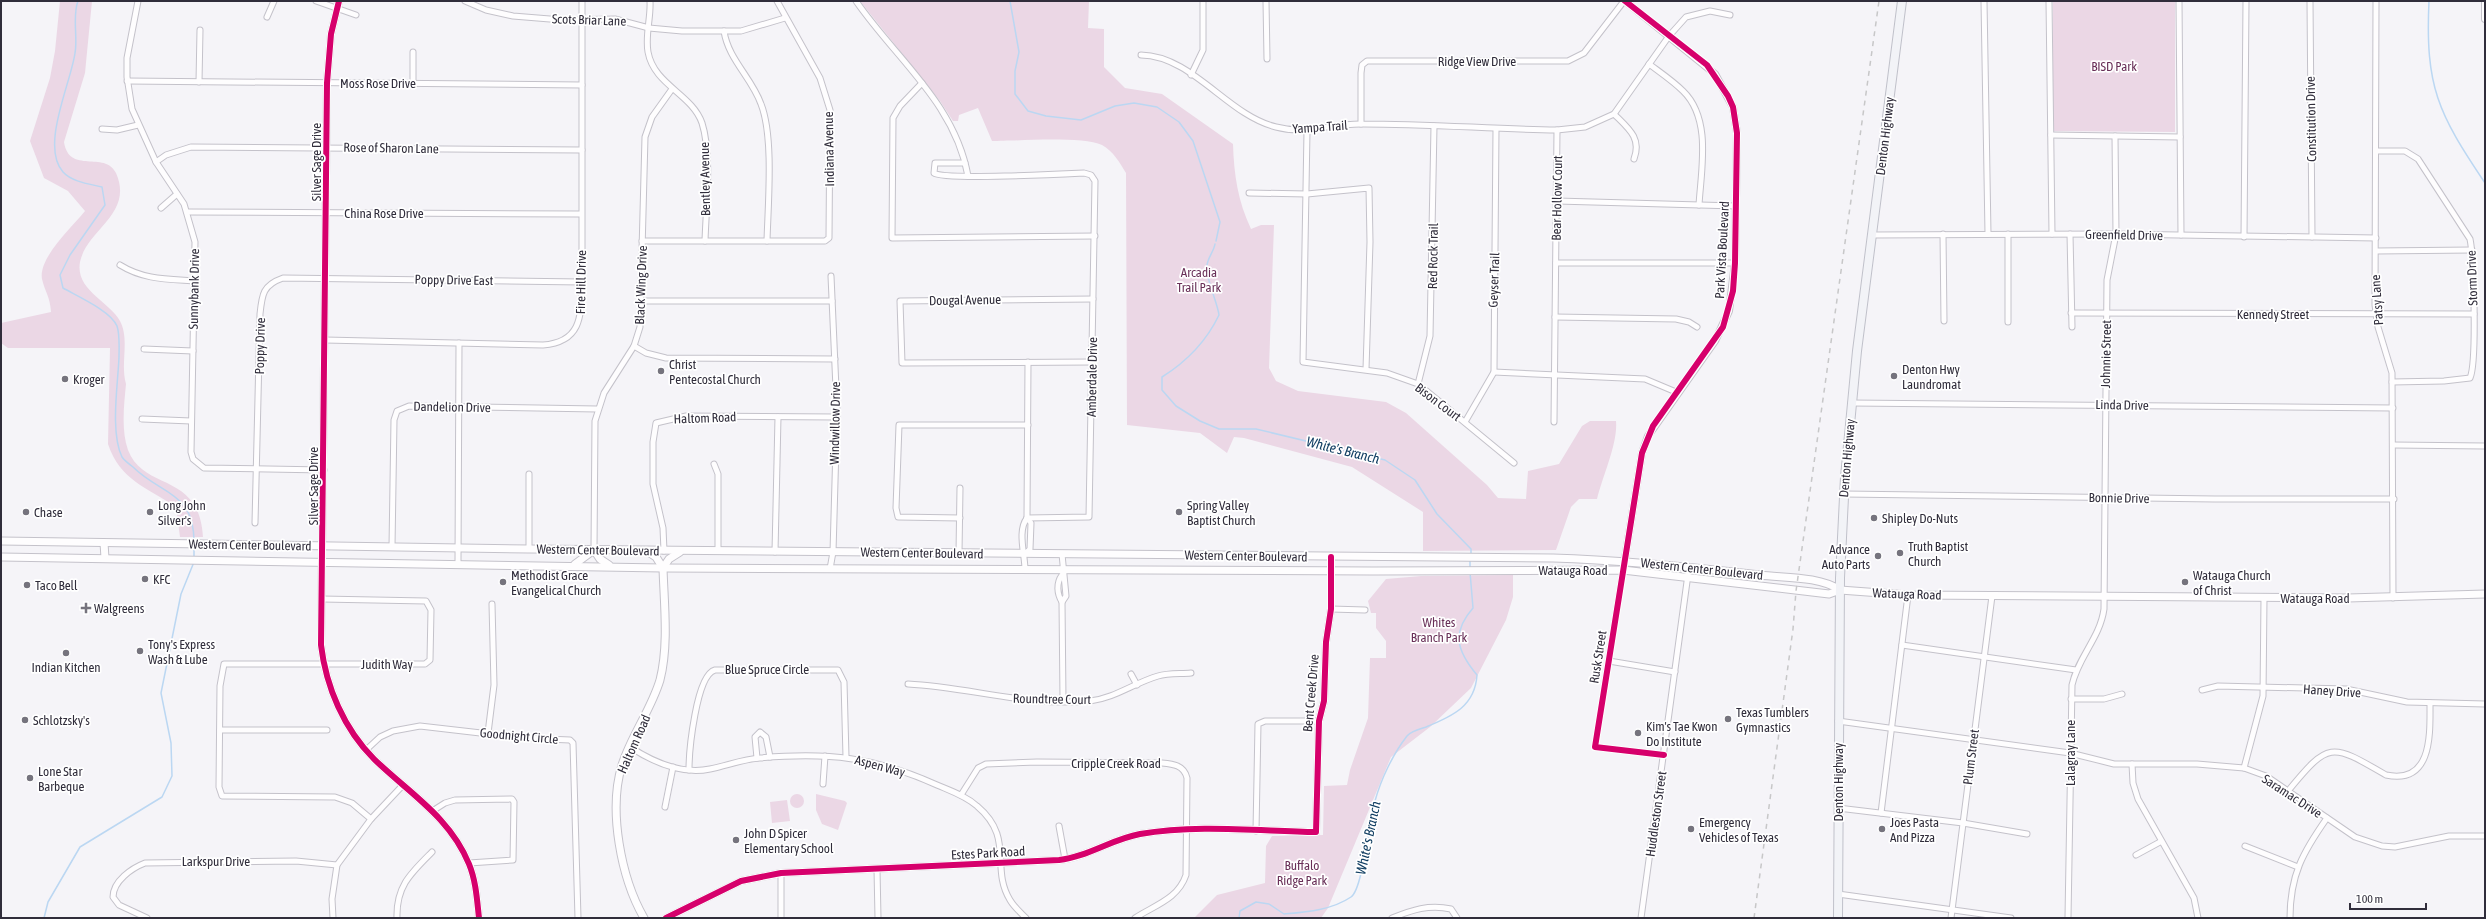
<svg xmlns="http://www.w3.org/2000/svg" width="2486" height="919" font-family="'Asap Condensed',sans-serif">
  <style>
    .green { fill: #ebd7e5 }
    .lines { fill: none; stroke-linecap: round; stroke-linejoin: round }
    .stream { stroke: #bbd7f2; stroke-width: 1.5 }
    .minor-casing { stroke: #c4c2ca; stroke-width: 7 }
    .tertiary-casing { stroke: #c4c2ca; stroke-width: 8 }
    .secondary-casing { stroke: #c4c2ca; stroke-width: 9 }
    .primary-casing { stroke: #c0c1ca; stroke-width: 10 }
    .minor { stroke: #fefdfe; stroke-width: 5 }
    .tertiary { stroke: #fefdfe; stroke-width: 6 }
    .secondary { stroke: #fefdfe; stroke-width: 7 }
    .primary { stroke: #f2f3f7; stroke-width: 8 }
    .rail { stroke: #c7c7c8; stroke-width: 1.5; stroke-dasharray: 5 5; stroke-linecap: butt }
    .cycleway-casing { stroke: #fff; stroke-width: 8 }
    .cycleway { stroke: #d6006c; stroke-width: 6 }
    .poi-dot { fill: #75737d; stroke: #fff; stroke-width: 1.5 }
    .labels { text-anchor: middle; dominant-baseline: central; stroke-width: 3.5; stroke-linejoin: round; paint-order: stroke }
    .street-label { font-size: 13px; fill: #302d3b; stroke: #fff }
    .park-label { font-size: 13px; fill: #693058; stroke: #fff }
    .poi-label { font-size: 13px; fill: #302d3b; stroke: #fff; text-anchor: start }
    .water-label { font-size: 14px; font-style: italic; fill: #123f63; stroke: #fff }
  </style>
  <rect width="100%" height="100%" fill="#f5f4f8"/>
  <g class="green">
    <path d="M60,1H92L85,73L64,142C69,175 105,150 116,173C134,214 87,229 80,262C75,290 109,301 120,321C130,340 120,363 126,384C124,405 121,430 128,450C144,492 199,471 203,537H180L176,507C146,487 120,480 108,444L110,348H8L1,343V323L51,312C50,296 45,292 42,279C38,258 73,226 85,211L68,191L44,178L30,141L50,78L55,51Z"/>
    <path d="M860,1H1089L1088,28L1104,29V67L1125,88L1162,94L1233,144C1234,176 1238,201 1251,229L1261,225H1274L1269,368L1276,381L1298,391L1386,402L1406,413L1487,485L1498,498L1526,499L1528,471L1559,464L1582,426L1590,421H1616C1618,443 1603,475 1597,499H1579L1571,507L1556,550L1423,551V512L1352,467L1244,438L1234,437L1227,453L1200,433L1127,425L1126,173C1120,163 1113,151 1102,145C1082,136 1016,141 992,141L978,108L959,115L958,121H953L940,101Z"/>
    <path d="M2053,1H2175V132L2053,131Z"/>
    <path d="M1513,575V597L1506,620L1471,688L1430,727L1391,757L1328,908L1321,918H1194L1217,895L1265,883L1266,846L1272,836L1323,835L1324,786L1347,785L1350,770L1368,718L1370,658H1386V641L1376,628V613H1371L1368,601L1386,579L1421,576Z"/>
    <path d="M816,794L845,801L847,803L838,830L822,824L816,810Z"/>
    <circle cx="797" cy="801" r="7"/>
    <path d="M787,800L790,821L772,823L770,802Z"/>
  </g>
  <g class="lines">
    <g class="stream">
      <path d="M78,1C72,16 78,37 75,53C71,83 40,146 63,172C72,182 90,184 102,187L105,205L70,255L60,275L63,288C77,296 111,311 117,326C120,335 119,348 119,357C118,384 110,432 122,457C124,460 129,464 133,467C161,495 194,491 194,542"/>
      <path d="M1010,1L1019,52L1015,71V94L1028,111L1046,116L1081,120L1115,106L1134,103L1157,107L1179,122L1193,141L1220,222L1216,241"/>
      <path d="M2429,1C2425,87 2438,113 2485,183"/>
      <path d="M1215,244C1214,250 1210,255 1208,261C1203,274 1217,300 1219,315C1207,340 1186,362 1162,377V390L1176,406L1200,421L1219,429H1256L1385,460L1415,480L1437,514L1471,549V555"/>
      <path d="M194,546V558"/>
      <path d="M1470,569V560"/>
      <path d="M44,918L48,902L80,847L162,797L172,776L171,743L161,693L181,594L194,562"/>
      <path d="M1239,918L1240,911L1256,902L1269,904L1284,914C1306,912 1332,910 1351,897C1363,889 1369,819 1375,801C1381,779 1393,754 1407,736C1411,731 1420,729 1426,727C1453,716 1475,706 1477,675C1457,651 1451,633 1473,608L1470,572"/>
    </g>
    <g class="minor-casing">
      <g id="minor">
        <path d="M138,1L127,58V77L132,109L156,162L184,204L195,242L191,452L193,459L204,468L324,470"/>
        <path d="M316,1L356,15"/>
        <path d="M465,1L486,10L513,16L562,20L615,19L649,28L682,31H741L785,18"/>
        <path d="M650,1C651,18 645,35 648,52C654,85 692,94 702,123C712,154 706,208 705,241"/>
        <path d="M856,1C896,59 955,103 968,176"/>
        <path d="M1266,1L1267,59"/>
        <path d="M1984,1L1988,234"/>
        <path d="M2049,1L2052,234"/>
        <path d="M2179,1L2181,235"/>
        <path d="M2310,1L2312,237"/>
        <path d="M2376,1L2375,305L2378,327L2392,373L2393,598"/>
        <path d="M267,17L274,1"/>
        <path d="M724,31C728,59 752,78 761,104C774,137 768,204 767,241"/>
        <path d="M1141,55C1193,56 1227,115 1276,127C1306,135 1333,123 1363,124C1428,124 1493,129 1557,130L1585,127L1614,114L1669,36L1686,17L1710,11L1730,15"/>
        <path d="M1649,64C1661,73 1673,81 1683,91C1712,119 1701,170 1699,205"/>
        <path d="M1191,75L1203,50V1"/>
        <path d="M127,81L582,85"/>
        <path d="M199,82L200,30"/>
        <path d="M413,83V52"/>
        <path d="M922,83L900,106L893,118L892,238L1095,236"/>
        <path d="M1614,114C1628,128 1642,138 1634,159"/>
        <path d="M1361,124V73L1362,65L1367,61H1568L1584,53L1624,1"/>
        <path d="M102,129L117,130L138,125"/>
        <path d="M1307,131L1303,362L1387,373L1418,384L1514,463"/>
        <path d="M2051,135L2180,137"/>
        <path d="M2376,151H2405L2418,159L2470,239C2474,259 2477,363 2470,378L2444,381L2392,382"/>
        <path d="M156,162L166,155L191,147L582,150"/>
        <path d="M965,163H935L934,173C942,180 1064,174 1084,173L1091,175L1095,181L1089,517L1027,518"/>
        <path d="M1249,193L1307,194L1369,188L1370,242L1366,369"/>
        <path d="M1557,201L1736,206"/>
        <path d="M161,208L177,194"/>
        <path d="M187,212L581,214"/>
        <path d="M1943,234L1944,321"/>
        <path d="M2008,234V322"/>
        <path d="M2070,234L2072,327"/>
        <path d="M1872,235L2116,234L2376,238"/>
        <path d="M2244,237L2246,1"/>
        <path d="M642,241H825L829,238L830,110L820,78L777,1"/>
        <path d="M2376,251L2472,250"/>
        <path d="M1556,263H1735"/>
        <path d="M120,265C144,280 168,279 196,281"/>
        <path d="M641,301H832"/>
        <path d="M2071,313L2474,314"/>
        <path d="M1555,317L1676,319L1689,322L1697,327"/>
        <path d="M325,340L543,345C583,342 581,314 582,282V1"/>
        <path d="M634,346L646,353L666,358L835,359"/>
        <path d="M144,349L193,351"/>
        <path d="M1092,362L902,363L900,301L1093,299"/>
        <path d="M1494,372L1645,379L1676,392"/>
        <path d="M1418,384L1430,336L1434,126"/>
        <path d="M1851,403L2393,408"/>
        <path d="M142,419L191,421"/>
        <path d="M1465,422L1494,372L1496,129"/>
        <path d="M1554,422L1557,130"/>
        <path d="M2393,445L2485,446"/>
        <path d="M714,464L718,474V551"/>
        <path d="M529,474V549"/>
        <path d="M1844,494L2215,499H2394"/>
        <path d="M960,518L898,517L896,508L899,425H1028"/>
        <path d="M255,523L260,314C262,294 263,285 283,278L582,282"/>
        <path d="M392,547L394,420L397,411L409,406L597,409"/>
        <path d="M594,550L595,421L604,393L634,346L640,327L645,137L652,117L672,89"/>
        <path d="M664,551L663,528L653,484V442L656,423L686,416L836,417"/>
        <path d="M775,552L778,417"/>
        <path d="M959,553L960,488"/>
        <path d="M1025,554L1030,549L1031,523L1027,518L1028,362"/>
        <path d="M1062,554L1066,596L1062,602L1063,700"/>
        <path d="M458,563L459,343"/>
        <path d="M830,569L833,552L837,411L831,276"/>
        <path d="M1025,570C1025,554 1017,531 1027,518"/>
        <path d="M1623,570L1595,747L1664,755"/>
        <path d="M322,599L426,601L431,610L430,660L425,664H224L220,686L219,787L222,796L335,797L352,803L371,819"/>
        <path d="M1062,602C1057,594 1056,583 1062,575"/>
        <path d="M1331,609L1365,610"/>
        <path d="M1902,645L2076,670"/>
        <path d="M1609,661L1675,672"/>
        <path d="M1131,674L1137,685"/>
        <path d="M908,684C969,687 1028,707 1090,701C1115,698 1134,683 1158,676C1168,673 1181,674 1191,673"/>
        <path d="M2202,690L2218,686L2346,689L2407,702L2485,704"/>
        <path d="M2071,699H2104L2122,694"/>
        <path d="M1838,721L2070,753L2114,764H2197L2244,768L2266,776L2355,837L2382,846L2395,847L2449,836H2485"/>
        <path d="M220,730H327"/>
        <path d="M488,733L494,685L492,604"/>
        <path d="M630,747C653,762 681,775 710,769C726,766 743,759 760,758C828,752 875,757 937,785C951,791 966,796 977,806C1015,838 990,867 1010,900C1014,907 1020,912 1026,918"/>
        <path d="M366,750L380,737L393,731L420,726L524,738L570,740L573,743L578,918"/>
        <path d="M757,758L755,737L760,732L766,737L770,757"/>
        <path d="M2132,764L2133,783L2138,799L2194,898L2198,918"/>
        <path d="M2244,768L2263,696L2264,598"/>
        <path d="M689,770C689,752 696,675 715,670H838L844,682L846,757"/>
        <path d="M823,784L825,756"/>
        <path d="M2288,791C2329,741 2331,743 2386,775C2433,785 2430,733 2430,703"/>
        <path d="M961,795L978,768L986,764L1037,762L1162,763C1173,764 1184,765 1187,778L1186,875C1178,899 1155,905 1135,918"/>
        <path d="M665,807L673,767"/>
        <path d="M1838,808L1963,823L2027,834"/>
        <path d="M434,810L445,803L455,800L512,799L514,802L513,860L469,863"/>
        <path d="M1881,813L1908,595"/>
        <path d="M1059,826L1065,859"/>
        <path d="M1256,831L1258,724L1265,721H1319"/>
        <path d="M2245,846L2298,867"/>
        <path d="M2136,855L2160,842"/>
        <path d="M877,869L878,918"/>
        <path d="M781,873V918"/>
        <path d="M1838,894L2011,918"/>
        <path d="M147,918L119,905L113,897C113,881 132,868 145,863L296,861L337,865"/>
        <path d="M333,918L332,899L337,865L371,819L403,785"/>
        <path d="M397,918C396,886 411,873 432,852"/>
        <path d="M1392,918C1412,910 1429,904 1451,909L1457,918"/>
        <path d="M1641,918L1689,567"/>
        <path d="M1951,918L1992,596"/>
        <path d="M2068,918L2072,685C2078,657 2100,638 2104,609L2107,280L2116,234L2115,136"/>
        <path d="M2290,918C2290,875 2303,852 2327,818"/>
      </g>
    </g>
    <g class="tertiary-casing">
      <g id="tertiary">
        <path d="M339,1L331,34L327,83L321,645C326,687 344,729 374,759C409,793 450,817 469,864C476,881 477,900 479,918"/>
        <path d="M2485,1V19"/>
        <path d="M1624,565L1642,453L1648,436L1715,341L1729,311L1735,263L1737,133L1733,107L1715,74L1625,1"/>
        <path d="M666,918L741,881L781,873L1059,860C1087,857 1112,839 1140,834C1197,824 1258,831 1316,832L1319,721L1324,701L1326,642L1331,609V557"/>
      </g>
    </g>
    <g class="secondary-casing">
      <g id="secondary">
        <path d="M1,541L529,549L1553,558C1622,560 1691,567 1760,575C1784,578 1819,576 1840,590"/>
        <path d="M104,543L105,558"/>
        <path d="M594,550L600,559L609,565"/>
        <path d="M647,551L656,557L663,568"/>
        <path d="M1,557L663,568L1373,571L1623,570L1829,594L1840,590L1908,595L2348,598L2485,594"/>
        <path d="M575,564L594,550"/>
        <path d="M644,918C621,878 608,810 622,765C631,736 651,710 660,680C669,645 664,603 663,568L669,559L680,552"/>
      </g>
    </g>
    <g class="primary-casing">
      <path id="primary" d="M1838,918L1840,578L1845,477L1857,351L1902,1"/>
    </g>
    <use href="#minor" class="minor"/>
    <use href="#tertiary" class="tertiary"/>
    <use href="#secondary" class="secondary"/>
    <use href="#primary" class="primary"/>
    <path class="rail" d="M1754,918L1793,629L1796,591L1879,1"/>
    <g class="cycleway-casing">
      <g id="cycleway">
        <path d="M339,1L331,34L327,83L321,645C326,687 344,729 374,759C409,793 450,817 469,864C476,881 477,900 479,918"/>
        <path d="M1625,1L1707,65L1728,96L1733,107L1737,133L1735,263L1733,291L1723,327L1653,426L1642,453L1595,747L1664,755"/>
        <path d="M666,918L741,881L781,873L1059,860C1087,857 1112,839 1140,834C1197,824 1258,831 1316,832L1319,721L1324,701L1326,642L1331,609V557"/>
      </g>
    </g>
    <use href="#cycleway" class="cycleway"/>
  </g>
  <g class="poi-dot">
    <circle cx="661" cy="371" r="4"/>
    <circle cx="1894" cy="376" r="4"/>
    <circle cx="65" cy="379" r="4"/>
    <circle cx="26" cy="512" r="4"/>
    <circle cx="150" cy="512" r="4"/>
    <circle cx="1179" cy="512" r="4"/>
    <circle cx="1874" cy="518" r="4"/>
    <circle cx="1900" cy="553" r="4"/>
    <circle cx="1878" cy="556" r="4"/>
    <circle cx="145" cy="579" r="4"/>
    <circle cx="503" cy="582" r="4"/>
    <circle cx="2185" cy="582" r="4"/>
    <circle cx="27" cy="585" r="4"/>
    <path d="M84 602h4v4h4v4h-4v4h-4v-4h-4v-4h4z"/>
    <circle cx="140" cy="651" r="4"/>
    <circle cx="66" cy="653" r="4"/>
    <circle cx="1728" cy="719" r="4"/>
    <circle cx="25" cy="720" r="4"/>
    <circle cx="1638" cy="733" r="4"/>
    <circle cx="30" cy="778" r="4"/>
    <circle cx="1691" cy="829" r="4"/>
    <circle cx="1882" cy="829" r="4"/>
    <circle cx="736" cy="840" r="4"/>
  </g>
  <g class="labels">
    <g class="street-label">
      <text transform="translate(589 20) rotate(2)">Scots Briar Lane</text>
      <text x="1477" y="61">Ridge View Drive</text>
      <text x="378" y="83">Moss Rose Drive</text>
      <text transform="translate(2311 119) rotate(-91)">Constitution Drive</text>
      <text transform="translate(1320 127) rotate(-4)">Yampa Trail</text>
      <text transform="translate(1885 136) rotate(-83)">Denton Highway</text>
      <text transform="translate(391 148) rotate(1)">Rose of Sharon Lane</text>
      <text transform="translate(829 149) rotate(-91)">Indiana Avenue</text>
      <text transform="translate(316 162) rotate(-90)">Silver Sage Drive</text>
      <text transform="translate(705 179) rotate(-91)">Bentley Avenue</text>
      <text transform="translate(1557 198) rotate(-89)">Bear Hollow Court</text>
      <text x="384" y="213">China Rose Drive</text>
      <text transform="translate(2124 235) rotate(1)">Greenfield Drive</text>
      <text transform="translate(1722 250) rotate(-87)">Park Vista Boulevard</text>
      <text transform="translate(1433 256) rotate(-89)">Red Rock Trail</text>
      <text transform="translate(2472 278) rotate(-92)">Storm Drive</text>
      <text transform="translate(454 280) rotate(1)">Poppy Drive East</text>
      <text transform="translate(1494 280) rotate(-88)">Geyser Trail</text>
      <text transform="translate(581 282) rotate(-89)">Fire Hill Drive</text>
      <text transform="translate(641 285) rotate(-88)">Black Wing Drive</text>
      <text transform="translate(194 289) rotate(-89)">Sunnybank Drive</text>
      <text transform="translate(965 300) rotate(-1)">Dougal Avenue</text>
      <text transform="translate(2377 300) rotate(-94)">Patsy Lane</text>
      <text x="2273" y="314">Kennedy Street</text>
      <text transform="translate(260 346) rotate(-89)">Poppy Drive</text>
      <text transform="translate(2106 354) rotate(-89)">Johnnie Street</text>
      <text transform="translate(1092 377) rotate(-89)">Amberdale Drive</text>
      <text transform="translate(1438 402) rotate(37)">Bison Court</text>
      <text transform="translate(2122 405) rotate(1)">Linda Drive</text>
      <text transform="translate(452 407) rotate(1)">Dandelion Drive</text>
      <text transform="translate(705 418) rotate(-2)">Haltom Road</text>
      <text transform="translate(835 423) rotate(-89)">Windwillow Drive</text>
      <text transform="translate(1847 458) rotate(-85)">Denton Highway</text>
      <text transform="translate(313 486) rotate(-90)">Silver Sage Drive</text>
      <text transform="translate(2119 498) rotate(1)">Bonnie Drive</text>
      <text transform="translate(250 545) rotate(1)">Western Center Boulevard</text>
      <text transform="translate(598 550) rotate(1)">Western Center Boulevard</text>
      <text transform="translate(922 553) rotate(1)">Western Center Boulevard</text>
      <text transform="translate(1246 556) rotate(1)">Western Center Boulevard</text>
      <text transform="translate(1702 569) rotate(6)">Western Center Boulevard</text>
      <text x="1573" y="570">Watauga Road</text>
      <text transform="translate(1907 594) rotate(2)">Watauga Road</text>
      <text x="2315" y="598">Watauga Road</text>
      <text transform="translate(1598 657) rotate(-81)">Rusk Street</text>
      <text x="387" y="664">Judith Way</text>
      <text x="767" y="669">Blue Spruce Circle</text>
      <text transform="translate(2332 691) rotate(4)">Haney Drive</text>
      <text transform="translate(1311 693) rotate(-85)">Bent Creek Drive</text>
      <text transform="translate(1052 699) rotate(1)">Roundtree Court</text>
      <text transform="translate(519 736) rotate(5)">Goodnight Circle</text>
      <text transform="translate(634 744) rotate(-66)">Haltom Road</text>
      <text transform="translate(2070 753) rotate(-90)">Lalagray Lane</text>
      <text transform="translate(1971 757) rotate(-83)">Plum Street</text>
      <text x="1116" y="763">Cripple Creek Road</text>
      <text transform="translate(880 766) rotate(15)">Aspen Way</text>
      <text transform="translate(1838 782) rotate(-90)">Denton Highway</text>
      <text transform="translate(2292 796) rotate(33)">Saramac Drive</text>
      <text transform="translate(1656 814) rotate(-82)">Huddleston Street</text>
      <text transform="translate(988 853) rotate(-3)">Estes Park Road</text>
      <text x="216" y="861">Larkspur Drive</text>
    </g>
    <g class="park-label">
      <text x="2114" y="66">BISD Park</text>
      <text x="1199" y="272">Arcadia<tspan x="1199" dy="15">Trail Park</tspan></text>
      <text x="1439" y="622">Whites<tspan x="1439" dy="15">Branch Park</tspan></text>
      <text x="1302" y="865">Buffalo<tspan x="1302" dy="15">Ridge Park</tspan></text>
    </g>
    <g class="poi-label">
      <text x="669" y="364">Christ<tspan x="669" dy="15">Pentecostal Church</tspan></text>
      <text x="1902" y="369">Denton Hwy<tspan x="1902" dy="15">Laundromat</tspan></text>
      <text x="73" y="379">Kroger</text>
      <text x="158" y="505">Long John<tspan x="158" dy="15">Silver's</tspan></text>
      <text x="1187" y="505">Spring Valley<tspan x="1187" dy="15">Baptist Church</tspan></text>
      <text x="34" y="512">Chase</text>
      <text x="1882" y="518">Shipley Do-Nuts</text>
      <text x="1908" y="546">Truth Baptist<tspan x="1908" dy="15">Church</tspan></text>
      <text x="1870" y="549" text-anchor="end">Advance<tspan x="1870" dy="15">Auto Parts</tspan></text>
      <text x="511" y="575">Methodist Grace<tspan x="511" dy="15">Evangelical Church</tspan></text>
      <text x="2193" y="575">Watauga Church<tspan x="2193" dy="15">of Christ</tspan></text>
      <text x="153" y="579">KFC</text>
      <text x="35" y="585">Taco Bell</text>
      <text x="94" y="608">Walgreens</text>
      <text x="148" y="644">Tony's Express<tspan x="148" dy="15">Wash &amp; Lube</tspan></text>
      <text x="66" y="667" text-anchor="middle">Indian Kitchen</text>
      <text x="1736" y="712">Texas Tumblers<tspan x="1736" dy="15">Gymnastics</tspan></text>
      <text x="33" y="720">Schlotzsky's</text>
      <text x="1646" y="726">Kim's Tae Kwon<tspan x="1646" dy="15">Do Institute</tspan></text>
      <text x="38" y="771">Lone Star<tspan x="38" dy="15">Barbeque</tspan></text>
      <text x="1699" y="822">Emergency<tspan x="1699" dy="15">Vehicles of Texas</tspan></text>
      <text x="1890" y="822">Joes Pasta<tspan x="1890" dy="15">And Pizza</tspan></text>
      <text x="744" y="833">John D Spicer<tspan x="744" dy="15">Elementary School</tspan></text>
    </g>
    <g class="water-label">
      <text transform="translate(1343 450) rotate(14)">White's Branch</text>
      <text transform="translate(1368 838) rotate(-78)">White's Branch</text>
    </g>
  </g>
  <rect width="2486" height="919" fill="none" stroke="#302d3b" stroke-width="4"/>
  <path d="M2350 903v6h76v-6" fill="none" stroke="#302d3b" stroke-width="2"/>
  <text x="2356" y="903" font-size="12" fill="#302d3b" stroke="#ffffff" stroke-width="3" paint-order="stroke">100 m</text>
</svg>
